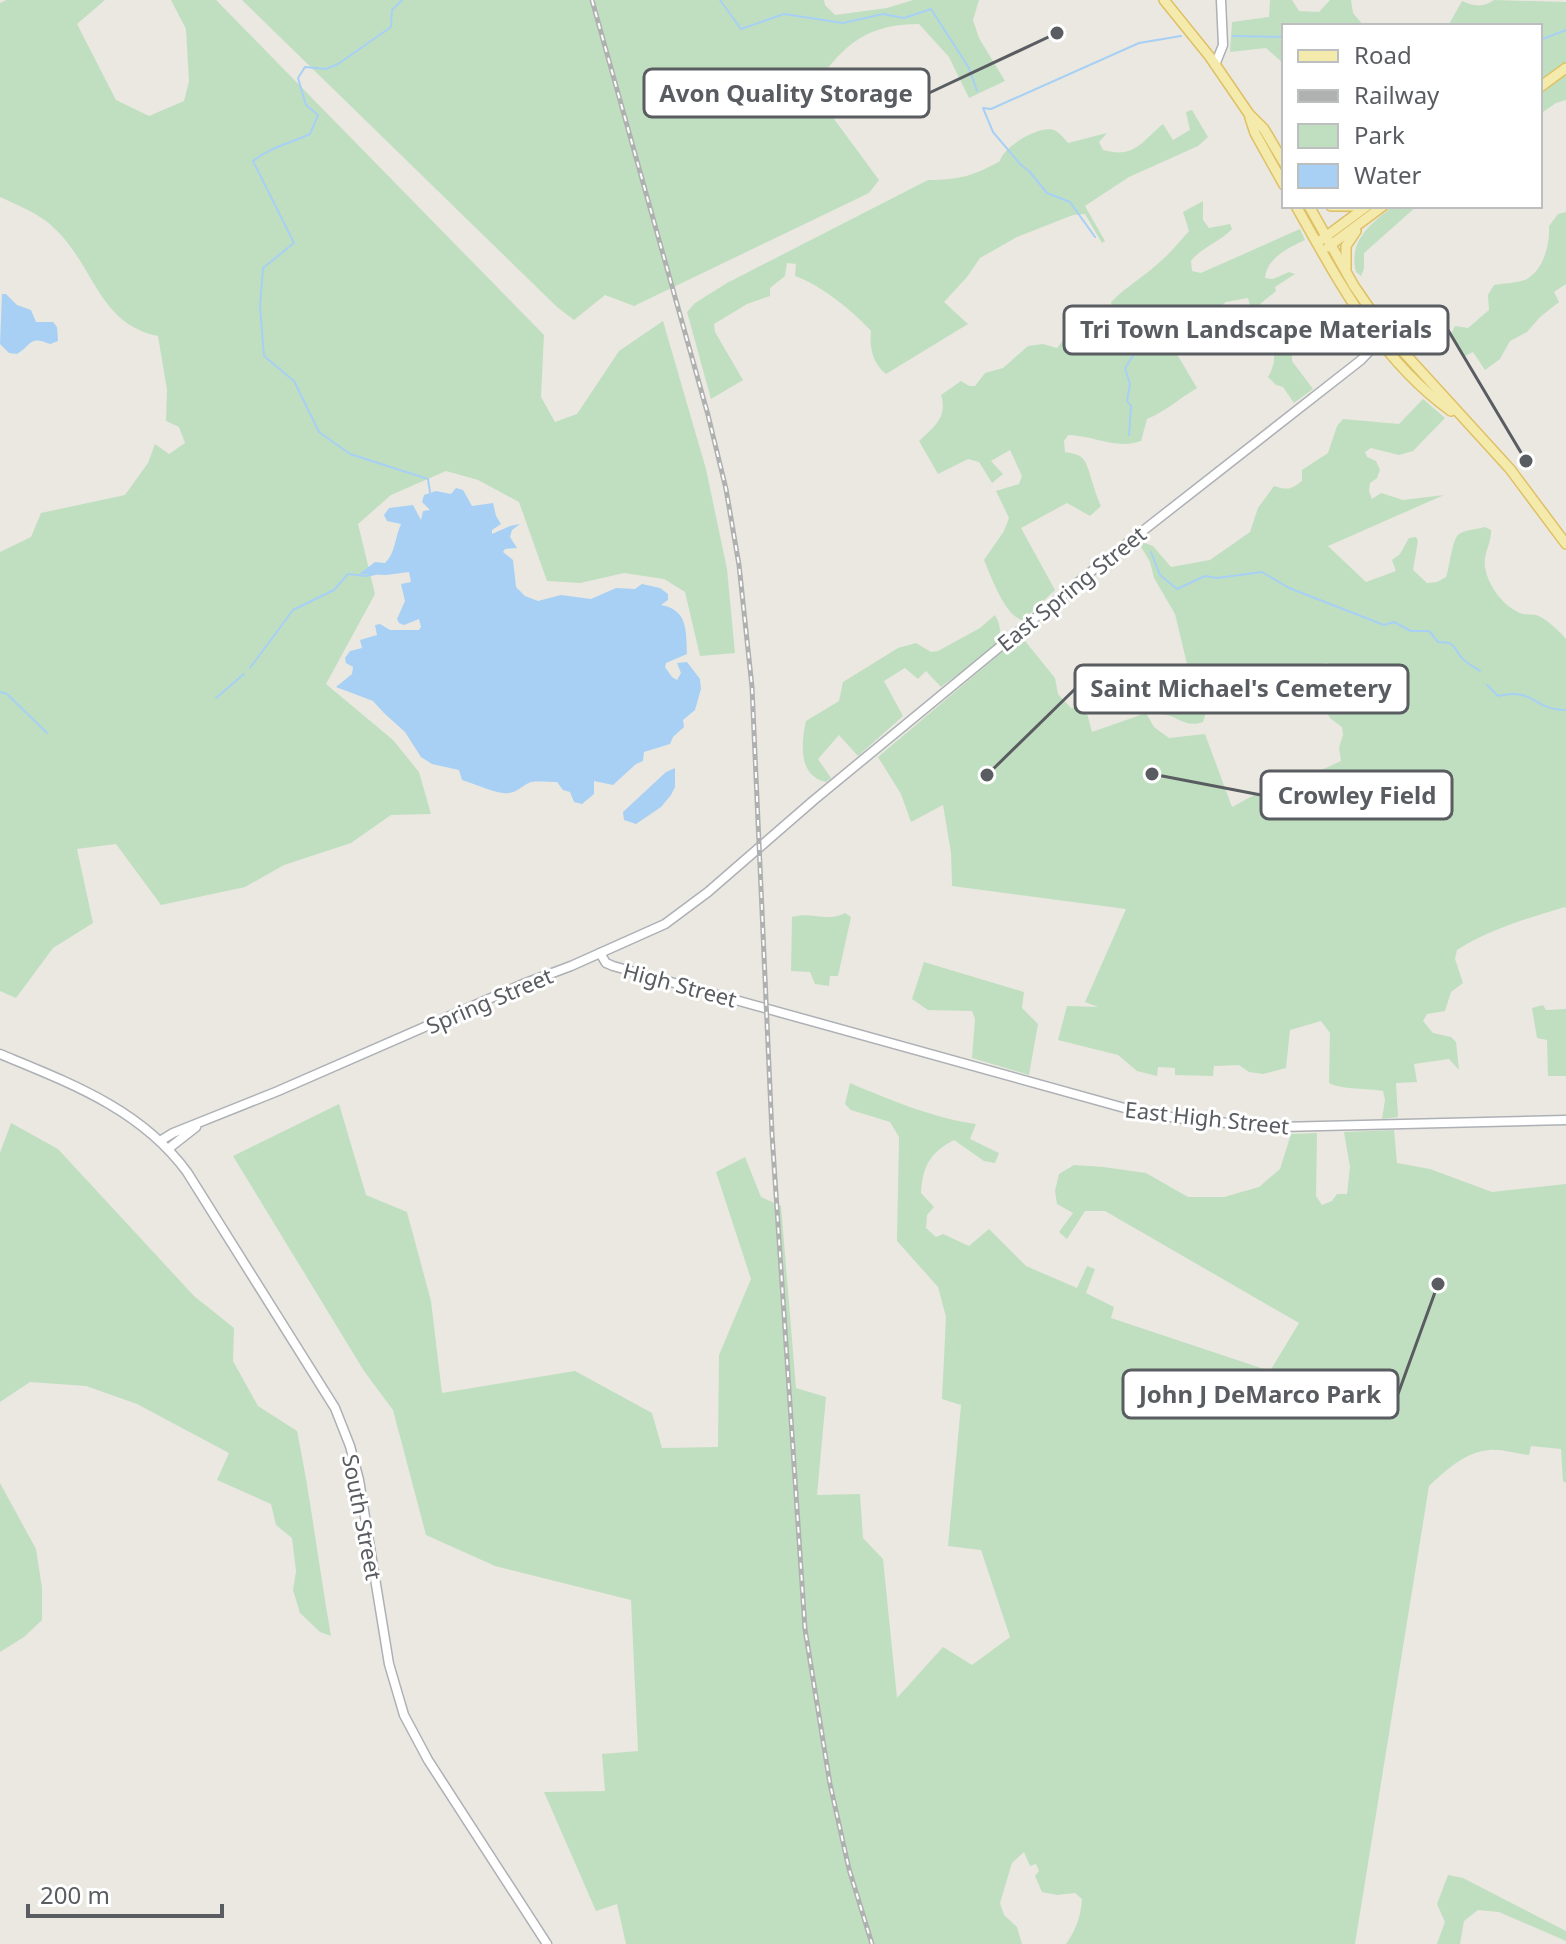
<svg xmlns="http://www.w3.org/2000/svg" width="1566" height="1944" font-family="'Noto Sans',sans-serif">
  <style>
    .green { fill: #c0dfc0 }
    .water { fill: #a7d0f4 }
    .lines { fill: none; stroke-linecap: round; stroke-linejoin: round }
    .stream { stroke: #a7d0f4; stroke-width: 2 }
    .secondary-casing { stroke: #adb0b5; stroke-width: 11 }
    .primary-casing { stroke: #dfc065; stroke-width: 12 }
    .secondary { stroke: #fff; stroke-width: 8 }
    .primary { stroke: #f4eaab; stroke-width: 9 }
    .rail-casing { stroke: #afb0b0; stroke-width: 5 }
    .rail { stroke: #fff; stroke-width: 2; stroke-dasharray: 6; stroke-linecap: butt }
    .labels { text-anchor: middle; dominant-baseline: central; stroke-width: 6; stroke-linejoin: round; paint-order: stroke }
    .street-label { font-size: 22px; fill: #595c60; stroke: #fff }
    .leader { fill: none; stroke: #595c60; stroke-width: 3 }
    .callout-dot { fill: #595c60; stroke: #fff; stroke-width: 3 }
    .callout { fill: #fff; stroke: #595c60; stroke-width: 3 }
    .callout-label { font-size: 24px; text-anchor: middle; font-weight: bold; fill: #595c60 }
  </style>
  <rect width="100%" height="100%" fill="#eae8e1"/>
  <g class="green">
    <path d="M6,0H105L77,24L116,100L149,116L184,101L189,81L186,29L171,0H216L544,335L541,397L555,422L577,414L619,351L663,321L706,469L727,569L735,653L700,656L685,592L664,579L624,573L580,583L547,581L519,502L478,480L446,471L391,495L358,524L375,594L326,684L393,740L419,772L431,814L391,815L351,843L284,865L245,887L161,905L116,844L77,849L93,923L53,948L16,998L0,991V552L31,537L41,513L125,495L148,463L155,444L169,454L185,443L179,427L166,421L167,390L158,336C98,324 95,266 54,228C41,214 17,205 0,197V3Z"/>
    <path d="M242,0H824L825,5L835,15L887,8L913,0H979L973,20L979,38L1005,81L969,98L949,57L919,24C868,24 843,44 816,85L823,104L879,180L869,193L634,306L605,295L574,320L557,307Z"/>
    <path d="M1270,0H1292L1299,11L1319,12L1330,0H1351L1353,13L1364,26H1284V64L1266,48L1230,52L1232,22L1269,17Z"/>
    <path d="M1494,0L1566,2V100L1556,103L1540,114V26H1448L1462,1C1474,6 1482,8 1494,0Z"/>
    <path d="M1192,110L1208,137L1198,146L1129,177L1085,206L1105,241L1102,243L1085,214L1073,215L1017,237L980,258L967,277L944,302L968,324L886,374C873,364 869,347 871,331C852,310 822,286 795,276L796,264L787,263L785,276L770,288V296L747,304L714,324L715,332L743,380L711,399L687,312L695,303L727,283L928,180C958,180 974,176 1000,161C1003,147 1039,125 1054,130C1059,132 1064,138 1068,143L1107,133L1099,142L1103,150C1135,159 1142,141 1163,124L1173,140L1190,130L1186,112Z"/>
    <path d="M1203,201V220L1209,228L1230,224L1232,229C1220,242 1202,247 1191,261L1192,271L1201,273L1300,229L1305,240C1288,248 1267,258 1265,278L1273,279L1289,272L1295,274L1275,287L1276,291L1260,304L1284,345L1293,340L1303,343L1302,348L1292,356V361L1313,389L1294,403L1283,387L1276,385L1268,377C1288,342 1254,329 1248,298L1226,302L1214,311L1172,326L1168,339L1197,388C1180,398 1165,412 1147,419L1141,441C1115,450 1093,435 1068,435L1064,441L1065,452C1071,453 1080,454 1084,460C1090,469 1094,492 1101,506L1090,516L1067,503L1021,528L1055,590L1023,620C1005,617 991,576 984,560L1004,531L1009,518L996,491L1019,484L1022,476L1010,450L991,461L1003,474L992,483L979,462L968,459L938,474L919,441C934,427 948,417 941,395L961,381L969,386H975L985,373L1003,368L1028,346L1043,344L1057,348L1072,329C1087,327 1092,337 1101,347H1109L1116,337L1111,302C1127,286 1146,275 1162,260C1172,251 1180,241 1189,231L1183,212Z"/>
    <path d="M1393,206H1417L1364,253V269L1361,276L1356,272C1348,240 1371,224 1393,206Z"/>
    <path d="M1566,212V284L1554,292L1559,302L1540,317L1527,332L1510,341L1500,359L1485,370L1473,352L1465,356L1451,334L1455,326L1468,328L1489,310L1488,295L1494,285C1504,283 1519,283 1527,279C1544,269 1550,244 1549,226L1558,214Z"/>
    <path d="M1423,399L1445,418L1413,451L1399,455L1371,448L1365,452L1367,457L1376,461L1380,470L1377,478L1370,483L1369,491L1372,499L1381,493L1403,500L1444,495L1328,546L1366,582L1396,571L1392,560L1400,554L1409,538L1416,537L1418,541L1413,570L1427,583L1437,582L1446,577C1450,566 1452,539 1459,534C1465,530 1478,529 1485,527L1491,530C1492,543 1483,553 1485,567C1488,586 1504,608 1523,614C1527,615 1532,614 1536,615C1547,619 1558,630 1566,639V909L1565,907C1528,918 1490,929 1457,950L1455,959L1463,983L1451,992L1445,1011L1427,1014L1423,1021L1433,1033L1451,1037L1456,1042L1459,1070L1449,1059L1414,1064L1417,1082L1396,1083L1398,1117L1382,1119L1385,1100L1383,1091C1367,1088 1342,1090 1329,1083L1330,1033L1321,1021L1290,1030L1286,1068L1263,1074L1249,1072L1239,1065L1214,1066L1213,1076L1175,1075V1068L1158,1067L1157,1076L1137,1071L1118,1055L1058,1040L1067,1006L1098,1007L1085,1002L1126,909L952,886L951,853L943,805L911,822L901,794L878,757L1021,636L1055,678L1058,694L1071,708L1085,706L1092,732L1146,713L1154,727L1169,738L1205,734L1232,807L1258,793L1293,783L1341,761L1339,748L1343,735L1342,727L1330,718L1315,691L1334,682V670L1328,663L1311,665L1302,671H1262L1224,689L1210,700L1203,722C1184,729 1177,714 1159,714L1155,707L1177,699L1185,685L1188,668L1175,614L1154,578L1150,562L1140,545L1142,542L1153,546L1171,567L1210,560L1250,532L1258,508L1274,486C1287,490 1291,490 1302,481V470L1328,453L1337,426L1343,419C1362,421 1380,422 1399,424Z"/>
    <path d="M995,615C1000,624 1001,629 999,639C995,650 952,678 941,687L926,671L918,679L905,668L884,681L903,716L858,756L839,735L818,759L831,778L826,782C798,776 801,743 806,721L839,701L843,682L898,648L916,643L931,652L938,651L980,628Z"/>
    <path d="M845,913L851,917L838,976H830L829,986L815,984L810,972L791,971L792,917C812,911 826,923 845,913Z"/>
    <path d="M924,962L1024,992L1022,1008L1038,1024L1029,1075L972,1058L975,1019L972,1011L928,1010L912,999Z"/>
    <path d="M1543,1005L1546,1010L1566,1009V1076H1548L1547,1040L1537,1038L1532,1008Z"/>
    <path d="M850,1083C890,1100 933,1118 976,1124L970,1139L999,1153L995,1163L984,1161L954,1140C930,1153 923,1165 921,1193L934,1207L927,1215L926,1228L936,1237L943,1234L969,1246L989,1229L1026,1266L1077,1288L1087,1266L1095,1269L1086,1293L1114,1307L1111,1318L1270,1371L1299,1323L1105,1211H1085L1067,1239L1059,1232L1073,1213L1057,1204L1055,1191L1059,1174L1074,1165L1103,1167L1146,1173L1188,1197H1224L1259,1187L1280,1169L1291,1134L1317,1133L1316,1196L1322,1205L1332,1201L1337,1194H1347L1350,1167L1344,1132L1394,1130L1397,1163L1430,1169L1492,1192L1566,1184V1483L1563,1481L1561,1449L1531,1446L1529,1455C1517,1454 1502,1449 1490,1450C1466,1451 1445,1471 1429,1486L1355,1944H1066C1076,1930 1081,1916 1082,1899L1075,1893L1057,1895L1042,1892L1035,1876L1039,1871L1036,1864L1030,1866L1024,1852L1012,1863L1000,1903L1004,1915L1017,1927L1022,1944H626L617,1904L596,1911L544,1792L605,1791L602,1754L638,1751L631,1600L495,1566L426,1535L393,1410L364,1371L233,1156L339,1104L366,1195L407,1212L431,1301L442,1393L575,1371L652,1413L662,1448L718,1447L719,1355L751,1279L716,1172L745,1157L761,1197L781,1206L796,1388L826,1397L817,1495L860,1494L863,1538L883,1559L897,1698L943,1647L972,1665L1010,1637L981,1550L948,1546L961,1405L942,1399L946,1317L938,1287L897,1241L899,1137L890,1122L851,1110L845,1104Z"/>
    <path d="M11,1123L58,1149L194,1296L234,1328L233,1361L258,1406L297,1431C311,1499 319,1568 331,1636L320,1632L300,1613L293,1590L296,1571L292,1538L276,1525L271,1504L217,1480L229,1453L137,1404L86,1386L30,1382L0,1402V1153Z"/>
    <path d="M0,1483L36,1549L42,1588V1620L24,1637L0,1652Z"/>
    <path d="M1448,1875L1463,1878L1566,1931V1941L1499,1912L1478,1910L1464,1921L1460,1944H1437L1445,1922L1437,1904Z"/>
  </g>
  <g class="water">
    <path d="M2,294H6L17,305L31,310L36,322H53L57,327L58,341L50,344C29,335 32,345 17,354L9,353L0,344Z"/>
    <path d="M456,488L463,490L472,506L493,503L496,516L501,524L492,530V534L510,526L520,524L512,530L510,537L517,548L505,549L503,552L513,560L516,587L525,596L538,601L561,595L591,599L616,588L635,589L642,584L660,588L668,594V600L661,605C688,610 686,630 687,654L666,663L665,667L672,677L677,680L681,673L677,663L687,662L700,679L701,689L695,710L683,720L684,727L673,737L670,744L644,752L643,761L636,764L613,785L594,781V794L582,804L574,802L570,792L563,790L557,782C550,782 538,781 531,782C522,785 516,795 503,793C492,792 473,783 462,780L459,770L432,764L421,757L405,732L384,713L373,701L336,687L352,674L353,667L346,663L345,658L350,651L362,648L360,640L377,635L375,625L380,624L390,630H419L421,627L419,619L404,625L399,623L397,619L405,601L401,584L411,582L409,572L386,575L359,574L375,562L385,563C395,554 395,537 401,524L387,521L384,515L389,508L413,505L421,520L423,511L430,510L422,502L424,495L436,491L451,494Z"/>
    <path d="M675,768V787L671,795L661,807L636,824L624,820L623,812L666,772Z"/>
  </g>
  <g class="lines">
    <g class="stream">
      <path d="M402,0L392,10L391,27L338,64L326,69L305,67L298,78L306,105L318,115L310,134C290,143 269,148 253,161L294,243L263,268L260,307L264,356L294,381L319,432L350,454L428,479L430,492"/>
      <path d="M720,0L741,29L784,14L843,23L883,14L904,18L931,9L969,68L977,91"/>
      <path d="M1233,36L1284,37"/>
      <path d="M1540,40L1566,30"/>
      <path d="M1095,237L1070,202L1047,193L1029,171L1021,165L993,132L983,108L991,109L1139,43L1181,36"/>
      <path d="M1121,306L1142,342L1125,368L1130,384L1127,401L1131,406L1129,435"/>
      <path d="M1151,552L1160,575L1177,589L1205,576L1217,578L1262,572L1289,588L1384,625L1394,622L1411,631H1429L1438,642C1458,642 1452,648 1463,659C1467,664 1475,667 1480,671"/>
      <path d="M250,668L293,610L334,590L348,574L366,576L375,574"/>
      <path d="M1487,685L1498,696C1535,687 1532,710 1566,710"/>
      <path d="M0,692L7,694L47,733"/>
      <path d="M216,698L244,674"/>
    </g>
    <g class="secondary-casing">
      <g id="secondary">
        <path d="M1215,65L1223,45L1221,0"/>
        <path d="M600,953L606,963L613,966L1139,1112L1190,1120L1280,1127L1566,1120"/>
        <path d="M0,1054C70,1083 141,1109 187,1172L335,1408L350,1446L359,1480L389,1664L404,1715L428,1760L547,1944"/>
        <path d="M160,1141L173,1133L278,1091L523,984L571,966L665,924L708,892L814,800L1098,566L1361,360L1383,337"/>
        <path d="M168,1149L196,1127"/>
      </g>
    </g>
    <g class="primary-casing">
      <g id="primary">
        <path d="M1164,0L1210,57L1249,114L1264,129L1284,163"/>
        <path d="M1540,87L1566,68"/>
        <path d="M1250,118L1255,133L1284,185"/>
        <path d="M1296,206C1339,282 1379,359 1451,411"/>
        <path d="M1309,206L1354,286L1387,334L1510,469L1566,544"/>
        <path d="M1331,206H1355"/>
        <path d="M1321,240L1367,206"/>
        <path d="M1328,247L1383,206"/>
        <path d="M1346,269V246L1356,231"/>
      </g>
    </g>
    <use href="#secondary" class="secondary"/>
    <use href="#primary" class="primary"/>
    <g class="rail-casing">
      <path id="rail" d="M592,0L708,415L726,489L739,565L752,687L772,1134L805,1629L830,1784L849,1869L872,1944"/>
    </g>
    <use href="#rail" class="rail"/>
  </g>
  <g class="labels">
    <g class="street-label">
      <text transform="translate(1071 588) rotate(-39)">East Spring Street</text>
      <text transform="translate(680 984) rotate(15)">High Street</text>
      <text transform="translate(489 1000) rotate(-23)">Spring Street</text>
      <text transform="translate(1207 1117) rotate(6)">East High Street</text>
      <text transform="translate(363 1517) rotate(79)">South Street</text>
    </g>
  </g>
  <path class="leader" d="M1057 33L929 93M1526 461L1448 330M987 775L1075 689M1152 774L1261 795M1438 1284L1398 1394"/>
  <g class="callout-dot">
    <circle cx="1057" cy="33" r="8"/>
    <circle cx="1526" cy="461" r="8"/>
    <circle cx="987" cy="775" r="8"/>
    <circle cx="1152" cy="774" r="8"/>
    <circle cx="1438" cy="1284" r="8"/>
  </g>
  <g class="callout">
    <rect x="644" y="69" width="285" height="48" rx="8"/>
    <rect x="1064" y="306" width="384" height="48" rx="8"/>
    <rect x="1075" y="665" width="333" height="48" rx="8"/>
    <rect x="1261" y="771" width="191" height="48" rx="8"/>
    <rect x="1123" y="1370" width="275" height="48" rx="8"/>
  </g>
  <g class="callout-label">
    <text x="786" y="102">Avon Quality Storage</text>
    <text x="1256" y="338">Tri Town Landscape Materials</text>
    <text x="1241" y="697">Saint Michael's Cemetery</text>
    <text x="1357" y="804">Crowley Field</text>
    <text x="1260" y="1403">John J DeMarco Park</text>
  </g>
  <rect x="1282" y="24" width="260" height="184" fill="#ffffff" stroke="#bdbebf" stroke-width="2"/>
  <rect x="1298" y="50" width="40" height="12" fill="#f4eaab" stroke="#bdbebf" stroke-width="2"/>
  <text x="1354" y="64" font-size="24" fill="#595c60">Road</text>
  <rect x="1298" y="90" width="40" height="12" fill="#afb0b0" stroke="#bdbebf" stroke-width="2"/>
  <text x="1354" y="104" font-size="24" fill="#595c60">Railway</text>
  <rect x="1298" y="124" width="40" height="24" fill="#c0dfc0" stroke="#bdbebf" stroke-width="2"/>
  <text x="1354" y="144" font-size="24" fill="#595c60">Park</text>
  <rect x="1298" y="164" width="40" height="24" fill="#a7d0f4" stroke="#bdbebf" stroke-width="2"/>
  <text x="1354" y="184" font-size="24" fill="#595c60">Water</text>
  <path d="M28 1904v12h194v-12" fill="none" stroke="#595c60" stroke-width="4"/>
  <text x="40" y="1904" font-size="24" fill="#595c60" stroke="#ffffff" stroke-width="6" paint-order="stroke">200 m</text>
</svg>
